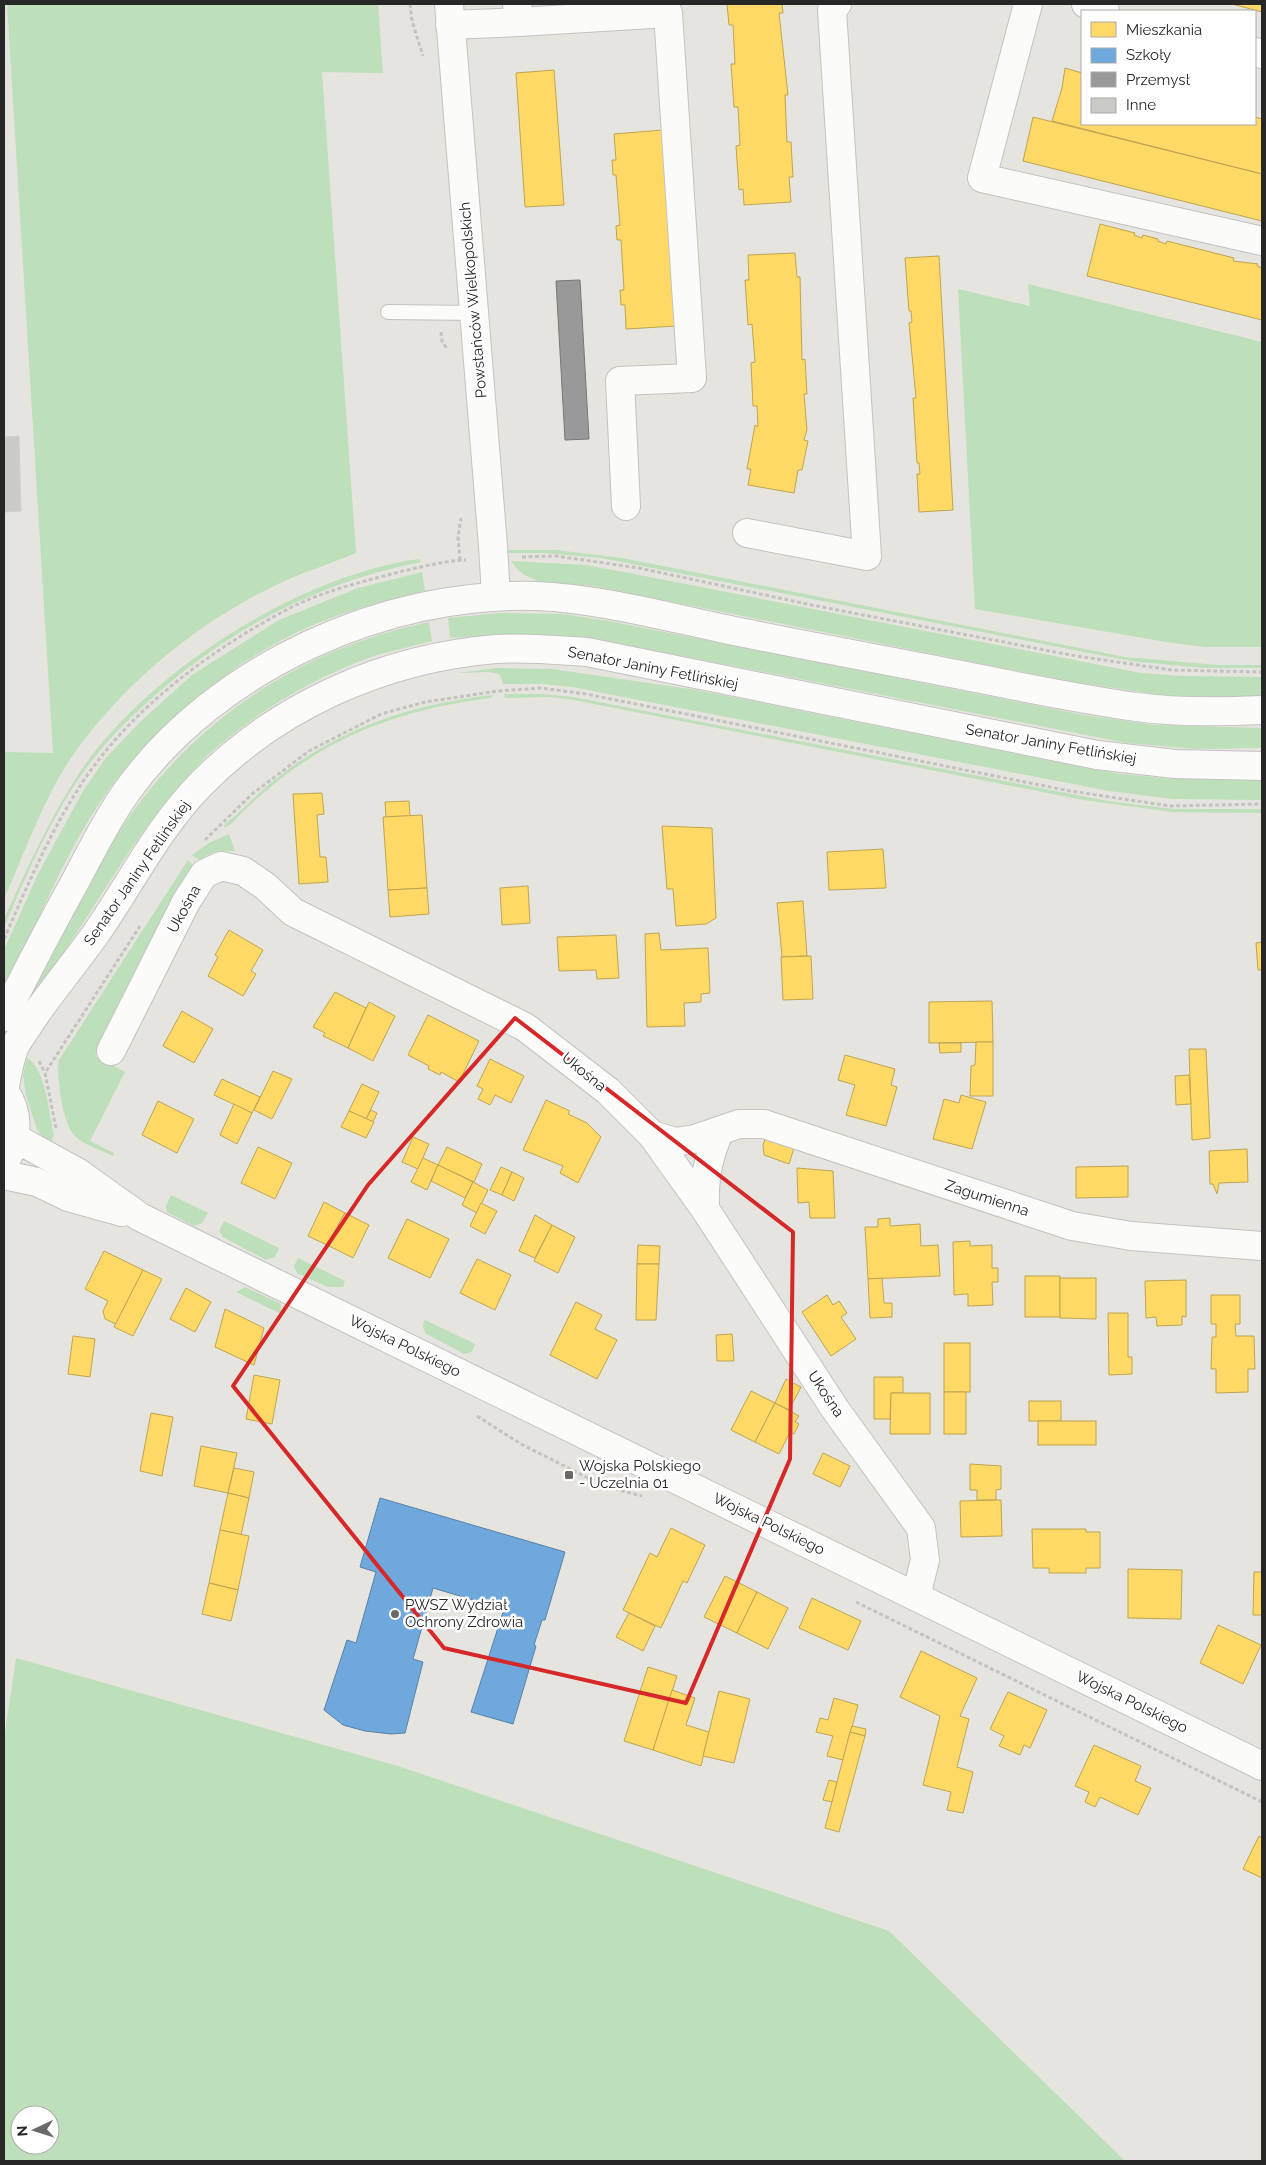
<svg xmlns="http://www.w3.org/2000/svg" width="1266" height="2165" font-family="Raleway,sans-serif">
  <style>
    .green { fill: #bddfb9; fill-rule: evenodd }
    .homes { fill: #ffd966; stroke: #bea453 }
    .schools { fill: #6fa8dc; stroke: #5981a6 }
    .industry { fill: #999; stroke: #777 }
    .building { fill: #cbcac5; stroke: #d1cfca }
    .lines { fill: none; stroke-linecap: round; stroke-linejoin: round }
    .service-casing { stroke: #c4c2c3; stroke-width: 16 }
    .minor-casing { stroke: #c4c2c3; stroke-width: 30 }
    .tertiary-casing { stroke: #c4c2c3; stroke-width: 30 }
    .secondary-casing { stroke: #c4c2c3; stroke-width: 30 }
    .path { stroke: #c4c3c2; stroke-width: 3; stroke-dasharray: 4 2.5; stroke-linecap: butt }
    .service { stroke: #fbfbfa; stroke-width: 14 }
    .minor { stroke: #fbfbfa; stroke-width: 28 }
    .tertiary { stroke: #fbfbfa; stroke-width: 28 }
    .secondary { stroke: #fbfbfa; stroke-width: 28 }
    .marked { fill: none; stroke: #d62828; stroke-width: 4; stroke-linejoin: round }
    .poi-dot { fill: #6a6967; stroke: #fff; stroke-width: 2 }
    .labels { text-anchor: middle; dominant-baseline: central; stroke-width: 5; stroke-linejoin: round; paint-order: stroke }
    .street-label { font-size: 15px; fill: #272727; stroke: #fff }
    .poi-label { font-size: 15px; fill: #272727; stroke: #fff; text-anchor: start }
  </style>
  <rect width="100%" height="100%" fill="#e6e4de"/>
  <g class="green">
    <path d="M7,4H378L383,73L322,72L356,553C330,564 303,572 278,584C198,622 124,683 73,755C44,797 25,852 4,899V752L53,753Z"/>
    <path d="M1028,284L1262,342V647H1205L1166,642L975,609L958,289L1030,306Z"/>
    <path d="M508,550H556L622,558L1125,657L1217,665H1262V668H1203L1131,661L601,558L545,553H509Z"/>
    <path d="M419,559L421,562C319,582 229,629 152,698C130,718 108,739 90,763C53,812 28,872 4,927V919C29,865 53,810 87,762C156,667 302,575 419,559Z"/>
    <path d="M511,561L585,565L624,572L1141,673L1182,676L1262,677V697L1211,699L1160,695L1068,681L593,586C563,583 529,589 511,561Z"/>
    <path d="M422,572L425,591C382,601 340,612 300,631C225,666 146,733 101,801C60,862 34,931 4,997V950L37,876L83,791L105,759L139,723L192,675L279,620L358,588Z"/>
    <path d="M500,613L563,614L609,621L1084,715L1155,725L1262,728V748L1195,749L1127,743L585,637C540,633 496,634 450,638L448,618Z"/>
    <path d="M429,622L432,641C414,646 395,650 377,655C320,674 263,708 217,747C170,788 135,843 101,895C75,936 47,977 22,1019L15,1014C37,975 60,935 82,895C97,868 112,840 131,814C205,712 306,648 429,622Z"/>
    <path d="M497,668L552,669L697,690L1114,773L1170,779H1262V800L1173,799L1109,791L572,687L542,684H503L501,677L499,674L489,672L457,673Z"/>
    <path d="M504,694H541L573,697L1113,802L1174,809H1262V813L1172,812L1083,800L574,700L550,697L505,698Z"/>
    <path d="M493,695L491,698C385,711 305,746 231,824L224,828L225,824C245,809 261,789 282,774C344,727 416,703 493,695Z"/>
    <path d="M229,834L235,851L214,852L199,860L192,855L209,843Z"/>
    <path d="M188,860L193,865L176,890L95,1056L125,1072L90,1141L114,1153L113,1156C101,1150 83,1145 74,1135C63,1123 56,1077 59,1060Z"/>
    <path d="M27,1058C46,1068 49,1115 54,1135L50,1145L37,1130L26,1095L23,1075Z"/>
    <path d="M171,1195L208,1213L202,1223L194,1226L167,1212L166,1206Z"/>
    <path d="M224,1221L279,1248L275,1257L266,1260L223,1237L219,1231Z"/>
    <path d="M298,1258L345,1281L343,1287H328L297,1273L294,1266Z"/>
    <path d="M245,1287L281,1304V1314L236,1292Z"/>
    <path d="M425,1320L475,1344L472,1352L464,1354L425,1333L423,1325Z"/>
    <path d="M16,1658L398,1766L889,1931L1125,2161H4V1739ZM20,2115H50V2145H20Z"/>
  </g>
  <g class="homes">
    <path d="M727,4H782L783,13H779L788,95H785L787,142H791L793,177H789L791,202L744,205L743,189L739,190L736,146L740,145L738,107H734L731,64H735L733,25H729Z"/>
    <path d="M1232,4H1262V12Z"/>
    <path d="M1065,68L1082,73V124H1255V117L1262,119V174L1052,121L1062,88Z"/>
    <path d="M554,70L564,205L525,207L516,73Z"/>
    <path d="M1033,117L1262,174V221L1023,161Z"/>
    <path d="M663,130L676,326L626,329L625,305H621L620,290H624L621,240H617L616,226L620,225L616,175H613L612,160H616L614,134Z"/>
    <path d="M1100,224L1135,233L1134,235L1142,238L1143,235L1158,239V241L1166,244L1167,241L1234,258L1233,261L1258,264L1257,266L1262,268V320L1087,276Z"/>
    <path d="M795,253L797,277H800L802,360L805,359L807,394H804L807,430L804,440L808,441L802,470H798L794,493L748,485L751,469H747L755,425L758,427L757,406H753L751,363L755,362L752,324L748,325L745,280H749L748,255Z"/>
    <path d="M939,256L953,510L919,512L917,474H920L919,463H917L913,398H916L909,323L912,322L911,311H909L905,258Z"/>
    <path d="M322,793L324,814L317,815L320,857H326L328,882L299,884L293,794Z"/>
    <path d="M409,801L410,816L386,817L385,802Z"/>
    <path d="M422,815L427,888L388,890L383,817Z"/>
    <path d="M662,826L712,828L716,918L706,924L676,926L673,889H667Z"/>
    <path d="M883,849L886,888L829,890L827,852Z"/>
    <path d="M528,886L530,923L502,925L500,888Z"/>
    <path d="M427,888L429,914L390,917L388,890Z"/>
    <path d="M803,901L807,956L782,957L777,903Z"/>
    <path d="M229,930L263,950L251,971L256,974L243,996L208,976L218,957L215,955Z"/>
    <path d="M659,933L661,950L708,948L710,993L701,994V1002L684,1003L685,1026L647,1027L645,934Z"/>
    <path d="M616,935L619,978L597,979L596,970L559,971L557,937Z"/>
    <path d="M1262,942V970H1258L1256,943Z"/>
    <path d="M811,956L813,999L783,1000L781,957Z"/>
    <path d="M335,992L366,1008L348,1048L323,1036L325,1033L313,1027Z"/>
    <path d="M992,1001L993,1042L929,1043V1002Z"/>
    <path d="M369,1002L395,1016L373,1061L348,1048Z"/>
    <path d="M182,1011L213,1029L194,1063L163,1046Z"/>
    <path d="M428,1015L479,1041L459,1082L441,1072L440,1075L428,1069L429,1066L408,1055Z"/>
    <path d="M976,1042H993V1096H970L971,1066L975,1065Z"/>
    <path d="M939,1043H961V1052L940,1053Z"/>
    <path d="M1189,1049H1206L1210,1138L1192,1140Z"/>
    <path d="M845,1055L895,1069L891,1085L897,1087L886,1126L846,1115L855,1085L838,1080Z"/>
    <path d="M490,1059L524,1076L511,1103L495,1095L490,1105L478,1099L483,1089L477,1086Z"/>
    <path d="M273,1071L292,1079L272,1119L254,1110Z"/>
    <path d="M1189,1075L1191,1104L1176,1105L1175,1076Z"/>
    <path d="M222,1079L260,1097L252,1113L214,1095Z"/>
    <path d="M362,1084L379,1092L366,1119L349,1111Z"/>
    <path d="M961,1095L986,1102L972,1149L933,1139L944,1099L959,1103Z"/>
    <path d="M546,1100L570,1111L568,1114L587,1123L601,1137L578,1183L560,1173L563,1166L523,1150Z"/>
    <path d="M158,1101L194,1119L177,1153L142,1135Z"/>
    <path d="M234,1104L252,1113L237,1144L220,1135Z"/>
    <path d="M371,1110L377,1113L373,1122L366,1119Z"/>
    <path d="M349,1111L374,1122L366,1138L341,1127Z"/>
    <path d="M413,1137L429,1144L418,1169L402,1162Z"/>
    <path d="M765,1139L794,1148L789,1164L764,1155L763,1145Z"/>
    <path d="M258,1147L292,1163L275,1199L241,1183Z"/>
    <path d="M447,1147L482,1164L474,1182L438,1165Z"/>
    <path d="M1247,1149L1248,1182L1219,1183L1217,1194L1213,1184H1210L1209,1151Z"/>
    <path d="M423,1158L438,1165L427,1190L411,1182Z"/>
    <path d="M438,1165L473,1182L465,1198L431,1181Z"/>
    <path d="M1128,1166V1197L1076,1198V1167Z"/>
    <path d="M501,1167L512,1172L502,1195L490,1190Z"/>
    <path d="M797,1168L833,1171L835,1218H810L809,1202L798,1203Z"/>
    <path d="M512,1172L524,1178L514,1201L502,1195Z"/>
    <path d="M473,1182L488,1190L477,1213L462,1205Z"/>
    <path d="M324,1202L345,1213L327,1245L308,1236Z"/>
    <path d="M481,1203L497,1211L485,1234L470,1226Z"/>
    <path d="M345,1213L369,1225L353,1258L327,1245Z"/>
    <path d="M535,1215L552,1225L535,1258L519,1251Z"/>
    <path d="M890,1218V1226L920,1224L921,1246L938,1245L940,1276L868,1279L865,1227H878V1219Z"/>
    <path d="M407,1219L449,1239L430,1278L388,1258Z"/>
    <path d="M552,1225L575,1237L558,1273L534,1261Z"/>
    <path d="M970,1241V1246L992,1245V1268H998V1282H992L993,1305L968,1306V1294L954,1295L953,1242Z"/>
    <path d="M638,1245L660,1246L659,1264H637Z"/>
    <path d="M104,1251L143,1270L116,1324L105,1319L103,1311L108,1301L85,1289Z"/>
    <path d="M477,1259L511,1275L495,1310L460,1293Z"/>
    <path d="M637,1264H659L656,1320H636Z"/>
    <path d="M143,1270L162,1279L133,1336L114,1327Z"/>
    <rect x="1025" y="1276" width="35" height="41"/>
    <path d="M882,1278L884,1303H892V1317L870,1318L868,1279Z"/>
    <path d="M1060,1278H1096V1319L1060,1318Z"/>
    <path d="M1186,1280V1317L1182,1316V1325L1157,1326L1156,1317L1146,1318L1145,1281Z"/>
    <path d="M186,1288L211,1302L195,1332L170,1319Z"/>
    <path d="M827,1295L833,1305L839,1301L847,1313L841,1317L856,1339L831,1356L802,1312Z"/>
    <path d="M1211,1295H1240V1324H1235L1236,1336H1254L1255,1369H1248V1392L1216,1393V1369H1211L1212,1337H1216V1324H1211Z"/>
    <path d="M576,1302L602,1315L595,1329L617,1340L597,1379L550,1355Z"/>
    <path d="M225,1309L264,1328L254,1365L215,1347Z"/>
    <path d="M1108,1313H1128V1357H1132V1374L1109,1375Z"/>
    <path d="M732,1334L734,1361H717L716,1335Z"/>
    <path d="M73,1336L95,1339L90,1377L68,1374Z"/>
    <rect x="944" y="1343" width="26" height="49"/>
    <path d="M254,1375L280,1380L272,1424L246,1419Z"/>
    <path d="M874,1377H903V1393H891L890,1419H874Z"/>
    <path d="M786,1379L801,1387L789,1410L775,1403Z"/>
    <path d="M751,1391L775,1403L755,1442L731,1430Z"/>
    <rect x="944" y="1392" width="22" height="42"/>
    <path d="M891,1393H930V1434H890Z"/>
    <rect x="1029" y="1401" width="32" height="20"/>
    <path d="M775,1403L799,1416L795,1422L799,1424L794,1434L790,1432L779,1454L755,1442Z"/>
    <path d="M151,1413L173,1417L162,1476L140,1471Z"/>
    <rect x="1038" y="1421" width="58" height="24"/>
    <path d="M201,1446L237,1453L228,1493L194,1486Z"/>
    <path d="M823,1453L850,1466L840,1487L813,1474Z"/>
    <path d="M970,1464L1001,1466V1489L996,1490V1500H977V1490H970Z"/>
    <path d="M234,1468L254,1472L249,1498L228,1493Z"/>
    <path d="M228,1493L249,1498L241,1535L220,1530Z"/>
    <path d="M1001,1500L1002,1536L961,1537L960,1501Z"/>
    <path d="M671,1528L705,1545L687,1583L683,1581L661,1628L623,1610L650,1553L657,1557Z"/>
    <path d="M1032,1529H1086V1532H1100V1568H1086V1573H1049V1568H1033Z"/>
    <path d="M220,1530L249,1536L238,1590L209,1583Z"/>
    <path d="M1128,1569L1182,1570L1181,1619L1128,1618Z"/>
    <path d="M1254,1572H1262V1615H1253Z"/>
    <path d="M725,1576L757,1592L737,1633L704,1617Z"/>
    <path d="M209,1583L238,1590L231,1621L202,1614Z"/>
    <path d="M757,1592L788,1608L768,1649L737,1633Z"/>
    <path d="M812,1598L861,1621L848,1650L799,1628Z"/>
    <path d="M629,1613L655,1626L643,1651L616,1637Z"/>
    <path d="M1218,1625L1261,1645L1243,1684L1200,1663Z"/>
    <path d="M921,1651L977,1678L960,1716L969,1719L957,1767L973,1772L963,1813L947,1810L951,1792L923,1785L940,1716L900,1697Z"/>
    <path d="M648,1667L677,1676L653,1750L624,1741Z"/>
    <path d="M672,1690L695,1698L686,1725L709,1732L701,1766L653,1750Z"/>
    <path d="M719,1691L750,1699L734,1763L703,1756Z"/>
    <path d="M1008,1692L1047,1710L1030,1748L1024,1745L1020,1755L999,1746L1004,1736L990,1729Z"/>
    <path d="M834,1698L858,1705L843,1760L827,1756L833,1736L816,1732L820,1718L828,1720Z"/>
    <path d="M852,1726L866,1729L865,1736L850,1732Z"/>
    <path d="M850,1732L865,1736L839,1832L825,1828Z"/>
    <path d="M1094,1745L1141,1766L1135,1781L1151,1788L1138,1815L1100,1797L1095,1807L1085,1802L1089,1792L1075,1786Z"/>
    <path d="M829,1780L837,1782L832,1802L823,1800Z"/>
    <path d="M1259,1836L1262,1838V1878L1243,1869Z"/>
  </g>
  <path class="schools" d="M380,1498L565,1552L545,1620H542L534,1645L536,1646L513,1724L471,1712L504,1609L433,1588L413,1659L423,1662L405,1733L391,1734L365,1731L343,1725L324,1710L347,1640L356,1643L376,1572L360,1567Z"/>
  <path class="industry" d="M580,280L589,439L565,440L556,281Z"/>
  <path class="building" d="M19,436L21,511L4,512V437Z"/>
  <g class="lines">
    <g class="service-casing">
      <path id="service" d="M388,312L474,313"/>
    </g>
    <g class="minor-casing">
      <g id="minor">
        <path d="M449,4L493,546L496,596"/>
        <path d="M517,4L519,22L668,13L692,378L620,381L626,506"/>
        <path d="M1028,4L982,178L1262,241"/>
        <path d="M1086,4L1105,11"/>
        <path d="M450,25L519,22"/>
        <path d="M1255,52L1262,54"/>
        <path d="M747,533L867,556L832,10L837,4"/>
        <path d="M111,1051L186,902L204,874L221,866L243,871L265,886L293,912L525,1027L608,1091L652,1135L705,1209L835,1409L921,1528L925,1560L916,1596"/>
        <path d="M652,1135L675,1142L695,1139L739,1124H764L1072,1226L1131,1236L1262,1246"/>
        <path d="M705,1209C704,1179 707,1161 719,1132"/>
      </g>
    </g>
    <g class="tertiary-casing">
      <g id="tertiary">
        <path d="M15,1138L77,1172L140,1217L1262,1766"/>
        <path d="M4,1175L37,1182L68,1197L122,1212"/>
      </g>
    </g>
    <g class="secondary-casing">
      <g id="secondary">
        <path d="M4,1017C27,971 51,925 76,880C92,850 107,819 127,791C216,667 386,591 537,596C601,599 663,616 725,629C802,645 879,659 956,674C1017,686 1077,699 1137,707C1178,713 1221,712 1262,710"/>
        <path d="M4,1090C21,1115 18,1139 4,1164"/>
        <path d="M4,1091C7,1076 9,1062 14,1048C18,1039 26,1030 31,1021C52,990 76,962 97,932C131,883 158,828 200,785C278,705 385,658 496,649C527,647 557,650 587,652L1097,755L1175,764L1262,766"/>
      </g>
    </g>
    <g class="path">
      <path d="M410,4L412,21L423,56"/>
      <path d="M441,332L442,341L447,349"/>
      <path d="M522,557L556,556L639,568L812,605L1076,656L1172,670L1262,672"/>
      <path d="M460,560L458,537L461,518"/>
      <path d="M205,840L252,794L309,751L381,714L425,702L498,691L541,688L586,694L1070,791L1170,806L1262,804"/>
      <path d="M4,939C28,884 52,827 86,777C135,706 212,649 288,609C323,591 361,582 399,572C421,567 443,561 466,560"/>
      <path d="M39,1061L45,1073"/>
      <path d="M56,1128L45,1073L140,926"/>
      <path d="M477,1416L521,1444L604,1486L642,1496"/>
      <path d="M856,1602L1262,1802"/>
    </g>
    <use href="#service" class="service"/>
    <use href="#minor" class="minor"/>
    <use href="#tertiary" class="tertiary"/>
    <use href="#secondary" class="secondary"/>
  </g>
  <path class="marked" d="M515,1018L793,1232L790,1459L686,1703L444,1648L233,1386L368,1185Z"/>
  <g class="poi-dot">
    <rect x="564" y="1470" width="10" height="10" rx="2.5"/>
    <circle cx="395" cy="1614" r="5"/>
  </g>
  <g class="labels">
    <g class="street-label">
      <text transform="translate(473 300) rotate(-95)">Powstańców Wielkopolskich</text>
      <text transform="translate(653 668) rotate(11)">Senator Janiny Fetlińskiej</text>
      <text transform="translate(1051 744) rotate(10)">Senator Janiny Fetlińskiej</text>
      <text transform="translate(137 873) rotate(-55)">Senator Janiny Fetlińskiej</text>
      <text transform="translate(184 909) rotate(-61)">Ukośna</text>
      <text transform="translate(584 1072) rotate(39)">Ukośna</text>
      <text transform="translate(987 1198) rotate(18)">Zagumienna</text>
      <text transform="translate(405 1346) rotate(26)">Wojska Polskiego</text>
      <text transform="translate(826 1394) rotate(56)">Ukośna</text>
      <text transform="translate(769 1524) rotate(26)">Wojska Polskiego</text>
      <text transform="translate(1132 1702) rotate(26)">Wojska Polskiego</text>
    </g>
    <g class="poi-label">
      <text x="579" y="1466">Wojska Polskiego<tspan x="579" dy="17">- Uczelnia 01</tspan></text>
      <text x="405" y="1605">PWSZ Wydział<tspan x="405" dy="17">Ochrony Zdrowia</tspan></text>
    </g>
  </g>
  <rect width="1266" height="2165" fill="none" stroke="#272727" stroke-width="10"/>
  <rect x="1081" y="10" width="175" height="115" fill="#ffffff" stroke="#a9a9a9"/>
  <rect x="1091" y="22" width="25" height="15" fill="#ffd966" stroke="#a9a9a9"/>
  <text x="1126" y="35" font-size="15" fill="#272727">Mieszkania</text>
  <rect x="1091" y="48" width="25" height="15" fill="#6fa8dc" stroke="#a9a9a9"/>
  <text x="1126" y="60" font-size="15" fill="#272727">Szkoły</text>
  <rect x="1091" y="72" width="25" height="15" fill="#999999" stroke="#a9a9a9"/>
  <text x="1126" y="85" font-size="15" fill="#272727">Przemysł</text>
  <rect x="1091" y="98" width="25" height="15" fill="#cbcac5" stroke="#a9a9a9"/>
  <text x="1126" y="110" font-size="15" fill="#272727">Inne</text>
  <g transform="translate(35 2130) rotate(266)"><circle r="24" fill="#ffffff" stroke="#a9a9a9"/>
  <path d="M0-4L9 19L0 12L-9 19Z" fill="#6a6967"/>
  <text y="-8" font-size="14" font-weight="bold" text-anchor="middle" fill="#272727">N</text>
  </g>
</svg>
